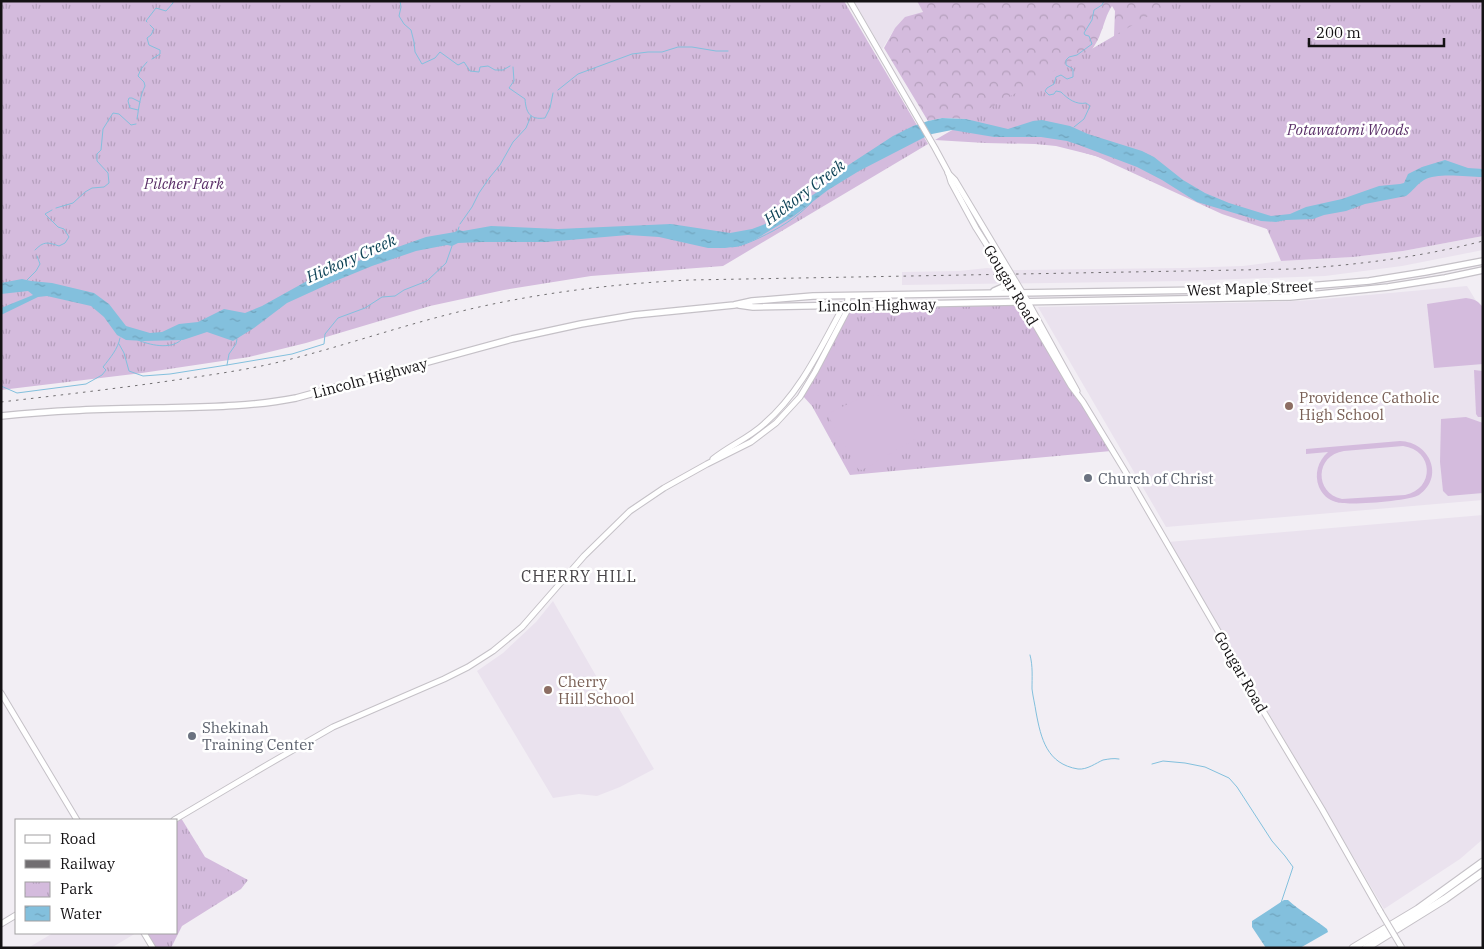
<svg xmlns="http://www.w3.org/2000/svg" width="1484" height="949" font-family="'IBM Plex Serif',serif">
  <style>
    .built { fill: #eae2ee }
    .forest { fill: url(#forest-crowns); fill-rule: evenodd }
    .park { fill: url(#park-tufts) }
    .garden { fill: #d4bbdd; fill-rule: evenodd }
    .water { fill: url(#water-ripples) }
    .lines { fill: none; stroke-linecap: round; stroke-linejoin: round }
    .stream { stroke: #83c0dd; stroke-width: 1 }
    .secondary-casing { stroke: #c5c1c7; stroke-width: 7 }
    .primary-casing { stroke: #c5c1c7; stroke-width: 8 }
    .highway-casing { stroke: #c5c1c7; stroke-width: 9 }
    .secondary { stroke: #fff; stroke-width: 5 }
    .primary { stroke: #fff; stroke-width: 5.5 }
    .highway { stroke: #fff; stroke-width: 7 }
    .rail { stroke: #716e71; stroke-width: 1; stroke-dasharray: 2.5 5; stroke-linecap: butt }
    .secondary-bridge-casing { stroke: #c5c1c7; stroke-width: 7; stroke-linecap: butt }
    .secondary-bridge { stroke: #fff; stroke-width: 5 }
    .education-dot { fill: #8d6e63; stroke: #fff; stroke-width: 2 }
    .worship-dot { fill: #6b7280; stroke: #fff; stroke-width: 2 }
    .labels { text-anchor: middle; dominant-baseline: central; stroke-width: 5; stroke-linejoin: round; paint-order: stroke }
    .park-label { font-size: 15px; font-style: italic; fill: #5b3069; stroke: #fff }
    .street-label { font-size: 15px; fill: #141214; stroke: #fff }
    .education-label { font-size: 15px; fill: #785e54; stroke: #fff; text-anchor: start }
    .worship-label { font-size: 15px; fill: #5b616d; stroke: #fff; text-anchor: start }
    .water-label { font-size: 16px; font-style: italic; fill: #093f53; stroke: #fff }
    .neighbourhood-label { font-size: 16px; letter-spacing: 1px; fill: #484549; stroke: #fff }
  </style>
  <defs>
    <pattern id="forest-crowns" width="20" height="18" patternUnits="userSpaceOnUse" patternTransform="scale(1.25)"><rect width="20" height="18" fill="#d4bbdd"/><path d="M2 6a3 3 0 1 1 6 0M12 15a3 3 0 1 1 6 0" fill="none" stroke="#b5a0bd"/></pattern>
    <pattern id="park-tufts" width="24" height="20" patternUnits="userSpaceOnUse" patternTransform="scale(1.25)"><rect width="24" height="20" fill="#d4bbdd"/><path d="M3 7l-1-3M5 7V3M7 7l1-3M15 17l-1-3M17 17v-4M19 17l1-3" fill="none" stroke="#b5a0bd"/></pattern>
    <pattern id="water-ripples" width="26" height="14" patternUnits="userSpaceOnUse" patternTransform="scale(1.25)"><rect width="26" height="14" fill="#83c0dd"/><path d="M2 4q2-2 4 0t4 0M15 11q2-2 4 0t4 0" fill="none" stroke="#70a4bd"/></pattern>
  </defs>
  <rect width="100%" height="100%" fill="#f2eef4"/>
  <g class="built">
    <path d="M854,1H917L923,12L895,28L882,49Z"/>
    <path d="M1483,236V250L1402,266L1325,276L1183,281L902,285V272L959,271L987,268L1011,270L1184,268L1243,266L1281,261L1353,257L1403,251Z"/>
    <path d="M1467,286L1483,312V500L1166,527L1038,307L1274,302L1313,300Z"/>
    <path d="M1483,515V839L1460,859L1384,909L1168,542Z"/>
    <path d="M553,601L599,681L614,700L654,769L620,787L597,796L579,794L553,798L477,671L503,653L536,622Z"/>
    <path d="M53,933H136L111,948H28Z"/>
  </g>
  <path class="forest" d="M917,1H1432L1192,186L1008,129L966,119L942,118L928,121L884,48L895,28L905,17L923,12ZM1112,6L1115,11L1114,36L1112,42L1081,63C1089,54 1097,44 1101,32C1105,22 1106,15 1112,6Z"/>
  <g class="park">
    <path d="M1,1H844L928,144L723,266L591,276L504,290L430,306L306,343L249,357L142,373L1,390Z"/>
    <path d="M1174,1H1483V236L1403,251L1353,257L1281,261L1267,229L1222,214L1096,156L1056,146L1035,144L985,143L935,140Z"/>
    <path d="M1020,304L1111,451L850,475L812,406L803,396L849,308Z"/>
    <path d="M181,818L205,857L248,880L241,889L182,926L171,948H154L145,933H176V821Z"/>
  </g>
  <g class="garden">
    <path d="M1466,298C1474,299 1479,301 1483,308V364L1434,368L1427,304Z"/>
    <path d="M1474,370L1483,371V417H1478L1476,414Z"/>
    <path d="M874,395C895,396 907,422 917,438L862,470L858,469L827,414L863,397Z"/>
    <path d="M1466,417L1483,423V493L1448,496L1443,491L1440,462L1441,419Z"/>
    <path d="M1400,441C1430,442 1445,477 1419,495C1409,501 1347,506 1336,502C1328,500 1322,494 1319,487C1314,474 1318,461 1328,452L1306,454V449ZM1403,446C1434,450 1435,489 1405,495L1342,499C1314,493 1315,455 1344,451Z"/>
  </g>
  <g class="water">
    <path d="M942,118L966,119L1008,129L1033,121L1042,120L1070,126L1088,134L1142,151L1154,157L1183,180L1205,193L1229,203L1271,216L1290,214L1306,207L1342,199L1379,186L1400,184L1404,183L1408,174L1422,167L1445,160L1468,168L1483,169V177C1466,177 1438,172 1424,180C1417,184 1413,191 1406,196L1365,204L1346,211L1324,215L1313,219L1286,220L1276,222L1261,221L1197,202L1162,180L1137,167L1079,145L1067,141L1041,137H994L952,130L932,134L923,138L859,171L828,190L794,216L756,239L740,246L725,248H708L659,237L628,235L546,242H482L458,243L452,246L447,245L416,251L372,266L333,282L287,303L254,328L233,341L207,332L183,340L144,341L126,340L117,335L104,317L91,306L47,296L38,297L1,315V308L33,295L28,291L1,294V283L22,279L31,281L52,283L94,293L109,304L126,326L150,333L162,332L179,324L198,322L224,309L245,313L262,306L307,281L330,271L426,237L455,232L458,230L463,231L491,226L558,229L671,224L730,233L752,229L773,221L794,208L820,190L847,166L893,136L913,126L928,121Z"/>
    <path d="M1284,900H1288C1300,911 1314,919 1327,929L1328,932L1300,948H1266L1252,927V921Z"/>
  </g>
  <g class="lines">
    <g class="stream">
      <path d="M400,1L401,7L399,16L404,24L411,30L414,42L415,52L422,64L435,58L440,52L458,65L464,62L470,71L479,72L480,67L488,66L495,70H503L510,66"/>
      <path d="M147,22L146,21L156,8L166,11L173,3V1"/>
      <path d="M150,25L154,29L151,35L147,38L149,45L160,50V54L152,59"/>
      <path d="M513,67L514,81L509,88L525,99C526,113 530,120 545,118L550,108L553,93"/>
      <path d="M558,90L578,74L632,54L648,52H662L678,47H692L716,51H728"/>
      <path d="M138,110L130,108L128,101L129,98H132L140,102"/>
      <path d="M137,119C139,107 140,96 145,86L144,82L138,76L141,69L147,62"/>
      <path d="M1074,127L1084,119L1090,106L1086,103C1076,105 1068,99 1061,92L1056,91L1054,94L1049,95L1045,91L1047,88L1054,84L1056,77L1061,75L1067,79L1073,77V69L1066,65V60L1069,57L1077,55L1092,44L1089,36L1085,35L1084,33L1092,20L1094,10L1102,5L1104,1"/>
      <path d="M56,208L73,203L85,192L92,188L104,187L109,183L108,173L97,161V154L101,150L103,129L113,113L119,114L131,125L136,124"/>
      <path d="M460,224L472,207L479,193L490,177L500,165L513,142L526,128L531,116"/>
      <path d="M458,230L459,227"/>
      <path d="M732,247C742,246 750,242 759,238C780,228 795,219 812,202"/>
      <path d="M35,250C44,241 47,242 59,246L65,243L69,237L64,229L58,227L45,214L52,210"/>
      <path d="M27,280L36,271L40,264L37,256"/>
      <path d="M138,340C149,345 171,350 181,340"/>
      <path d="M119,344L124,353L129,371L143,376L170,374L227,365L292,354L324,344L325,334L338,318L365,308L382,297L395,296L404,290L427,281L446,263L452,246"/>
      <path d="M227,365L229,354L236,344L237,339"/>
      <path d="M1,386L17,393L86,384L102,375L106,370L103,367C110,358 118,349 120,338"/>
      <path d="M1030,655C1033,666 1032,678 1032,689C1033,697 1035,705 1036,712C1041,739 1047,764 1078,769C1087,770 1096,763 1103,760C1109,759 1113,758 1119,759"/>
      <path d="M1152,764L1163,761L1185,763L1205,767L1229,778L1237,787L1272,841L1285,856L1293,867L1281,903"/>
    </g>
    <g class="secondary-casing">
      <g id="secondary">
        <path d="M850,1L935,148L948,172L951,182L976,228L1007,277L1071,386L1083,402L1125,471L1239,667L1253,694L1322,809L1380,911"/>
        <path d="M948,173L955,180L1028,302L1077,391"/>
        <path d="M713,459C729,446 749,438 764,424C800,393 820,349 842,309L847,305"/>
        <path d="M1,693L77,820"/>
        <path d="M174,820L267,765L333,727L444,679L468,667L493,651L522,627L584,556L630,511L664,488L707,464L751,442L776,423L800,397L815,372L847,311L848,296"/>
        <path d="M1,924L16,915"/>
        <path d="M144,933L153,948"/>
      </g>
    </g>
    <g class="primary-casing">
      <g id="primary">
        <path d="M994,291L1003,287L1007,277"/>
        <path d="M739,305L753,307L1290,297L1388,287L1445,278L1483,270"/>
        <path d="M1,416C53,410 106,409 158,408C204,407 251,407 296,398L512,339L581,324L634,315L734,305L752,301L813,296L1271,289L1369,281L1425,272L1483,261"/>
      </g>
    </g>
    <g class="highway-casing">
      <g id="highway">
        <path d="M1353,948L1418,909L1483,862"/>
        <path d="M1366,948L1445,899L1483,872"/>
      </g>
    </g>
    <use href="#secondary" class="secondary"/>
    <use href="#primary" class="primary"/>
    <use href="#highway" class="highway"/>
    <path class="rail" d="M1,402C53,396 104,390 155,383C195,377 236,372 275,363C334,349 391,329 450,314C528,294 609,284 690,280L1294,269C1357,265 1421,257 1483,241"/>
    <g class="secondary-bridge-casing">
      <path id="secondary-bridge" d="M1380,911L1402,948"/>
    </g>
    <use href="#secondary-bridge" class="secondary-bridge"/>
  </g>
  <g class="education-dot">
    <circle cx="1289" cy="406" r="5"/>
    <circle cx="548" cy="690" r="5"/>
  </g>
  <g class="worship-dot">
    <circle cx="1088" cy="478" r="5"/>
    <circle cx="192" cy="736" r="5"/>
  </g>
  <g class="labels">
    <g class="park-label">
      <text x="1348" y="129">Potawatomi Woods</text>
      <text x="184" y="183">Pilcher Park</text>
    </g>
    <g class="street-label">
      <text transform="translate(1011 285) rotate(59)">Gougar Road</text>
      <text transform="translate(1250 288) rotate(-2)">West Maple Street</text>
      <text transform="translate(877 305) rotate(-1)">Lincoln Highway</text>
      <text transform="translate(370 378) rotate(-15)">Lincoln Highway</text>
      <text transform="translate(1241 672) rotate(60)">Gougar Road</text>
    </g>
    <g class="education-label">
      <text x="1299" y="397">Providence Catholic<tspan x="1299" dy="17">High School</tspan></text>
      <text x="558" y="681">Cherry<tspan x="558" dy="17">Hill School</tspan></text>
    </g>
    <g class="worship-label">
      <text x="1098" y="478">Church of Christ</text>
      <text x="202" y="727">Shekinah<tspan x="202" dy="17">Training Center</tspan></text>
    </g>
    <g class="water-label">
      <text transform="translate(804 192) rotate(-37)">Hickory Creek</text>
      <text transform="translate(351 258) rotate(-24)">Hickory Creek</text>
    </g>
    <g class="neighbourhood-label">
      <text x="579" y="576">CHERRY HILL</text>
    </g>
  </g>
  <rect width="1484" height="949" fill="none" stroke="#141214" stroke-width="5"/>
  <rect x="15" y="819" width="162" height="115" fill="#ffffff" stroke="#a1a0a1"/>
  <rect x="25" y="835" width="25" height="8" fill="#ffffff" stroke="#a1a0a1"/>
  <text x="60" y="844" font-size="15" fill="#141214">Road</text>
  <rect x="25" y="860" width="25" height="8" fill="#716e71" stroke="#a1a0a1"/>
  <text x="60" y="869" font-size="15" fill="#141214">Railway</text>
  <rect x="25" y="882" width="25" height="15" fill="url(#park-tufts)" stroke="#a1a0a1"/>
  <text x="60" y="894" font-size="15" fill="#141214">Park</text>
  <rect x="25" y="906" width="25" height="15" fill="url(#water-ripples)" stroke="#a1a0a1"/>
  <text x="60" y="919" font-size="15" fill="#141214">Water</text>
  <path d="M1309 38v8h135v-8" fill="none" stroke="#141214" stroke-width="2.5"/>
  <text x="1316" y="38" font-size="15" fill="#141214" stroke="#ffffff" stroke-width="4" paint-order="stroke">200 m</text>
</svg>
